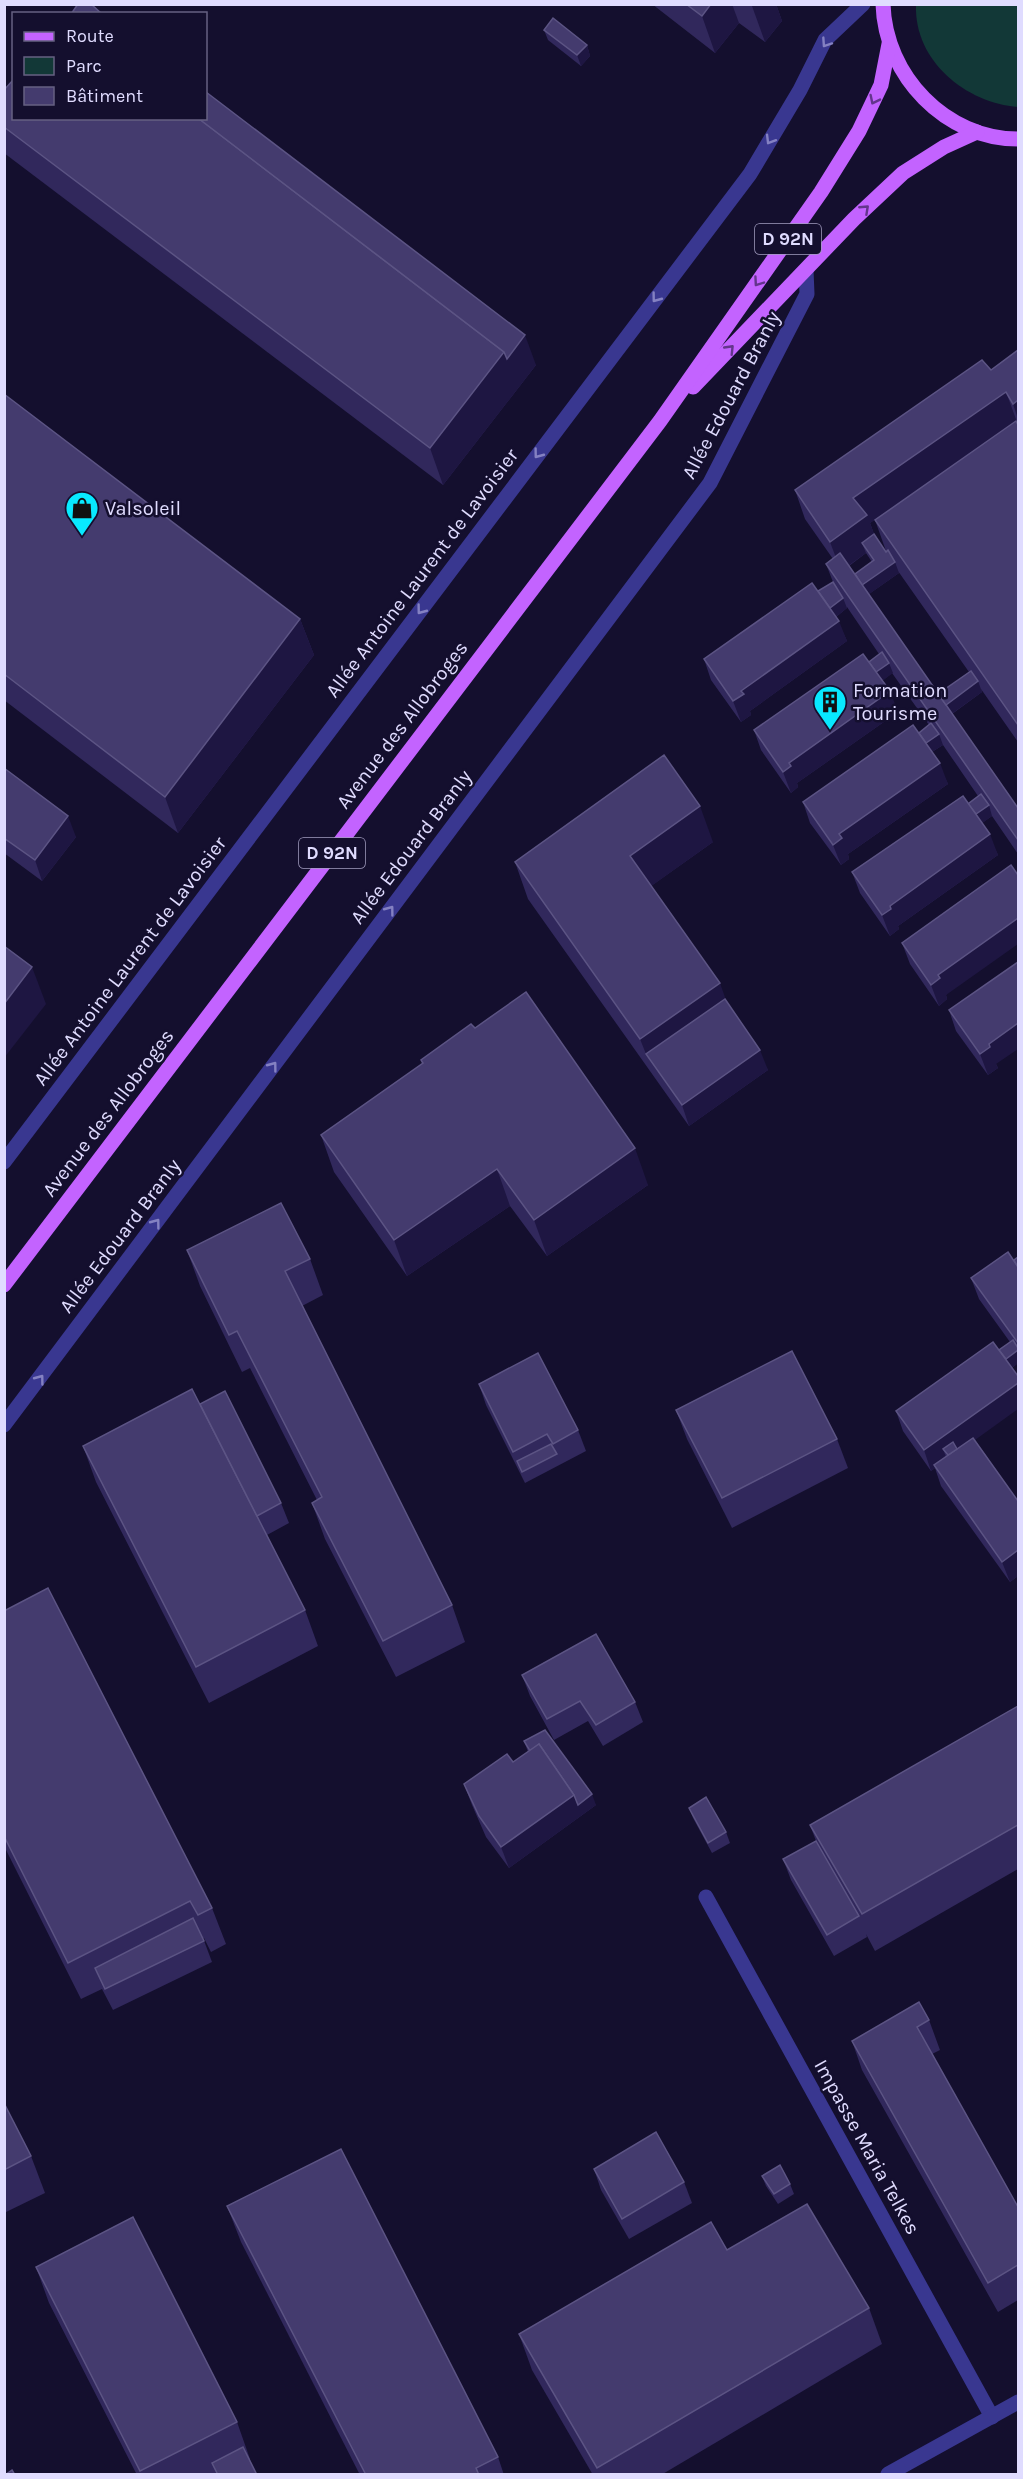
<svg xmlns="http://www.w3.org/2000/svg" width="1023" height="2479" font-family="Karla,sans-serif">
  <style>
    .green { fill: #123837 }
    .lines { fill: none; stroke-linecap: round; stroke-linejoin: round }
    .minor { stroke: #393790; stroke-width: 15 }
    .primary { stroke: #c363ff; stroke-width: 15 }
    .wall { fill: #31285c; fill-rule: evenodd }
    .shaded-wall { fill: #1e1642 }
    .building { fill: #443b6e; stroke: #5c5484; stroke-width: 1.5 }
    .oneway { stroke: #8481c2 }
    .oneway2 { stroke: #63358c }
    .labels { text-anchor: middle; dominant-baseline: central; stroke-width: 5; stroke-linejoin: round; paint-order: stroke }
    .shield { fill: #140f2e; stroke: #a39ec0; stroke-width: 1.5 }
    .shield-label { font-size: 18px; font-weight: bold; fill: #e0dcff }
    .street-label { font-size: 20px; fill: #e0dcff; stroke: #140f2e }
    .poi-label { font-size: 20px; fill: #e0dcff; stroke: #140f2e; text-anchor: start }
  </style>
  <rect width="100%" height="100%" fill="#140f2e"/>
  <path class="green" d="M916,5H1018V107C966,103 914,61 916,5Z"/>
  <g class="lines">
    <g class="minor">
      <path d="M4,1162L750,174L800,90L825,40L863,4"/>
      <path d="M4,1425L710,483L807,294L806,270"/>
      <path d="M706,1897L992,2417"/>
      <path d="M888,2474L1018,2402"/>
    </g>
    <g class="primary">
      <path d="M883,4C885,76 946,139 1018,139"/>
      <path d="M693,387L854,219L903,173L944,147L977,132"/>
      <path d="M4,1285L660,421L821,192L859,131L881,85L889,44"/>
    </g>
  </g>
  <g class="wall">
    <path d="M652,4H776L782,21L765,42L739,23L715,53Z"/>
    <path d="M544,30L587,45L590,56L581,66L548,40Z"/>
    <path d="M4,90L536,365L443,485L4,153Z"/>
    <path d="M1018,350V742L981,689L982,692L952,714L1018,808V854L992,816L982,823L998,855L898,926L899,929L890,936L860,893L852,872L968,804L978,796L943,745L932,752L948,784L848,854L849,859L841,865L810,823L803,802L919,733L929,725L892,673L882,681L898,712L797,783L798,787L791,793L761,750L754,730L869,662L879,654L847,607V608L836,617L847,641L750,711L751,715L741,722L711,680L704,659L833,582L826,564L833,559L805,519L795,490L991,370ZM949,468L875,520L886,551V552L874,534L870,523ZM866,553L872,562L855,574L849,566ZM898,571L969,672L938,694L869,594L899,573Z"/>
    <path d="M4,394L300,619L314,655L178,833L4,700Z"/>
    <path d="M4,768L76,837L42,881L4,853Z"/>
    <path d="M713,842L651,886L725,999L768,1070L689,1126L528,899L515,862Z"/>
    <path d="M1017,873L946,995L947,999L939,1006L910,964L902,943Z"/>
    <path d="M949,1010L996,1064L998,1068L988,1075L956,1031Z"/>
    <path d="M475,1028L648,1185L547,1256L510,1206L407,1276L334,1172L321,1135L422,1064L421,1060Z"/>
    <path d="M187,1250L310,1259L323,1295L302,1306L452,1605L465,1642L396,1677L325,1539L312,1503L317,1500L250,1368L242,1372L200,1286Z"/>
    <path d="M1018,1257V1363L1012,1368L975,1440L1018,1501V1576L1010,1582L941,1486L935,1468L931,1471L903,1431L896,1411L999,1350L1010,1342L979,1299L971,1278L1014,1260Z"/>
    <path d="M479,1384L578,1430L586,1451L525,1483L486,1405Z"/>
    <path d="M200,1404L281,1503L289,1523L267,1535L305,1610L318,1646L209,1703L96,1482L83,1446Z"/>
    <path d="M676,1410L837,1439L848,1468L732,1528L687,1439Z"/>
    <path d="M4,1611L212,1908L226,1944L211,1952L204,1938H203L212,1962L113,2010L102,1989L81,1999L4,1846Z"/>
    <path d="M522,1675L635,1702L643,1722L603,1746L588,1721L554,1740L530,1696Z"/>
    <path d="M1018,1706V1869L875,1951L866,1934L867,1937L834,1956L791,1880L783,1859L816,1841L810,1825Z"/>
    <path d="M524,1741L596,1805L509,1868L486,1837L472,1805L464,1784L513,1762L528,1752Z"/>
    <path d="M689,1808L726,1832L730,1843L712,1853L693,1818Z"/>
    <path d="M929,2020L940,2050L932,2054L1018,2207V2300L998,2312L862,2070L852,2041Z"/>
    <path d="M4,2103L31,2156L45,2193L4,2213Z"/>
    <path d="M594,2169L684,2182L692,2203L629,2239L601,2190Z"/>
    <path d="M762,2176L790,2184L794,2194L778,2204L766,2186Z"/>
    <path d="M227,2206L498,2457L504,2475H360L241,2242Z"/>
    <path d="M727,2250L869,2308L882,2344L661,2475H593L532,2370L519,2334Z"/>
    <path d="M36,2267L237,2422L250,2459H249L257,2475H137L49,2303Z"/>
  </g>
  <g class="shaded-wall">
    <path d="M711,4H732L739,23L715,53L702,16Z"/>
    <path d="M753,4H776L782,21L765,42L752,6Z"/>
    <path d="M587,45L590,56L581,66L577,55Z"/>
    <path d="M525,335L536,365L443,485L430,448L504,352Z"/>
    <path d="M1006,392L1017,422L870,523L878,545L862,543L866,553L841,571L830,542L853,498Z"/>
    <path d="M1018,400V419L1013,404Z"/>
    <path d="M895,562L899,573L862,599L858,588Z"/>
    <path d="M843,598L847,608L832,620L828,610Z"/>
    <path d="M300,619L314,655L178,833L165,797Z"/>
    <path d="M839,621L847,641L750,711L751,715L741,722L733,701L741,691Z"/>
    <path d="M889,663L893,673L878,684L874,673Z"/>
    <path d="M978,681L982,692L946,718L942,708Z"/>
    <path d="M890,691L898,712L797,783L798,787L791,793L783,772L789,763Z"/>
    <path d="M939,734L943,745L927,755L924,744Z"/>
    <path d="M940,763L948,784L848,854L849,859L841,865L833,845L839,834Z"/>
    <path d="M989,805L992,816L977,827L973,816Z"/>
    <path d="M700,806L713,842L643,892L630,856Z"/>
    <path d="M68,816L76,837L42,881L35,860Z"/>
    <path d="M990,834L998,855L898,926L899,929L890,936L882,915L890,906Z"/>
    <path d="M1018,918V944L946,995L947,999L939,1006L931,985L938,975Z"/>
    <path d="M32,967L46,1004L4,1058V1004Z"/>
    <path d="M720,983L733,1020L646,1054L640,1039Z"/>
    <path d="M1018,1023V1049L996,1064L998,1068L988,1075L980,1054L989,1044Z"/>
    <path d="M760,1050L768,1070L689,1126L682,1105Z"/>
    <path d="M635,1148L648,1185L547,1256L534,1220Z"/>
    <path d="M497,1169L510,1206L407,1276L394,1240Z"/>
    <path d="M1018,1350V1363L1007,1372L1003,1361Z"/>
    <path d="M1018,1383V1409L950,1458L943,1449L947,1460L934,1465L935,1468L931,1471L924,1450Z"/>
    <path d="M1018,1550V1576L1010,1582L1002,1562Z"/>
    <path d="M592,1794L596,1805L509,1868L501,1847L574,1795Z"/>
  </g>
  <g class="building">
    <path d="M78,4H91L102,14H71Z"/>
    <path d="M686,4H711L702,16Z"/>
    <path d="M553,18L587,45L577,55L544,30Z"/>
    <path d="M14,79V118H198L504,352L430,448L4,127V90Z"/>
    <path d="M206,92L525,335L507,359L504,352L198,118H206Z"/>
    <path d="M1018,350V400L1013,404L1006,392L853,498L867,515L830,542L795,490L982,360L991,370Z"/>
    <path d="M4,394L300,619L165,797L4,674Z"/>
    <path d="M1016,421L1018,425V725L875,520Z"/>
    <path d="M874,534L886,552L888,550L895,562L862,585L855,574L874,560L862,543Z"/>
    <path d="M840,553L1018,808V840L826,564Z"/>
    <path d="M833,582L843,598L830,608L818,591Z"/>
    <path d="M812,583L839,621L741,691L744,694L733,701L704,659Z"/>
    <path d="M882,652L889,663L876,672L869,662Z"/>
    <path d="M863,654L890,691L789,763L791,766L783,772L754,730Z"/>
    <path d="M971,671L978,681L946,705L938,694Z"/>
    <path d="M931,723L939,734L926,743L919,733Z"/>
    <path d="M913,725L940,763L839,834L842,838L833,845L803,802Z"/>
    <path d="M664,755L700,806L630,856L720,983L640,1039L515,862Z"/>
    <path d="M4,768L68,816L35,860L4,838Z"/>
    <path d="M981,794L989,805L976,814L968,804Z"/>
    <path d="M963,796L990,834L890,906L891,909L882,915L852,872Z"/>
    <path d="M1011,865L1018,875V918L938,975L940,978L931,985L902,943Z"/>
    <path d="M4,946L32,967L4,1004Z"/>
    <path d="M1018,962V1023L989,1044L990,1047L980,1054L949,1010Z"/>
    <path d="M526,992L635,1148L534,1220L497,1169L394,1240L321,1135L423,1063L421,1060L471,1024L475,1028Z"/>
    <path d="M725,999L760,1050L682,1105L646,1054Z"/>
    <path d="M281,1203L310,1259L285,1271L452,1605L383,1641L312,1503L322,1497L237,1331L229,1335L187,1250Z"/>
    <path d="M1008,1252L1018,1267V1343L971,1278Z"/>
    <path d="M1018,1257V1267L1014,1260Z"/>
    <path d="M1013,1340L1018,1348V1350L1006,1359L999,1350Z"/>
    <path d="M993,1342L1018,1376V1383L924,1450L896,1411Z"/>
    <path d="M792,1351L837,1439L722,1498L676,1410Z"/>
    <path d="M538,1353L578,1430L553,1444L547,1434L513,1452L479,1384Z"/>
    <path d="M192,1389L305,1610L196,1667L83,1446Z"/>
    <path d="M225,1391L281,1503L257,1516L200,1404Z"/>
    <path d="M973,1438L1018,1501V1550L1002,1562L934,1465Z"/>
    <path d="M953,1442L957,1449L948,1455L943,1449Z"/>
    <path d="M551,1444L557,1454L522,1472L517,1461Z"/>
    <path d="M48,1588L212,1908L198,1915L190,1901L68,1963L4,1836V1611Z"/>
    <path d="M596,1634L635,1702L596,1725L580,1701L547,1719L522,1675Z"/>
    <path d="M1018,1706V1825L862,1914L810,1825Z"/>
    <path d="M545,1730L592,1794L578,1805L574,1795L539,1744L530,1751L524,1741Z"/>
    <path d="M539,1744L574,1795L501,1847L479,1816L464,1784L507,1754L513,1762Z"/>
    <path d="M706,1797L726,1832L708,1843L689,1808Z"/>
    <path d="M816,1841L859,1916L827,1935L783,1859Z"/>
    <path d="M193,1918L204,1941L105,1989L95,1968Z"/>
    <path d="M919,2002L929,2020L917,2027L1018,2207V2265L988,2283L852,2041Z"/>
    <path d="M4,2103L31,2156L4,2170Z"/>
    <path d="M656,2132L684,2182L622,2219L594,2169Z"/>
    <path d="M341,2149L498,2457L476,2468L479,2475H366L227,2206Z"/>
    <path d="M780,2165L790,2184L774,2194L762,2176Z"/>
    <path d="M807,2204L869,2308L597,2468L519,2334L711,2222L727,2250Z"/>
    <path d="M133,2217L237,2422L140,2471L36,2267Z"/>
    <path d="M243,2447L257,2475H218L212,2463Z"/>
    <path d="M12,2470L15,2475H5Z"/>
  </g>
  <defs><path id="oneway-chevron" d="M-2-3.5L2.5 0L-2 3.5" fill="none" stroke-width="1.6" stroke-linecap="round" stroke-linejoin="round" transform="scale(1.5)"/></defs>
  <g class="oneway">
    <use href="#oneway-chevron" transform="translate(826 43) rotate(124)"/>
    <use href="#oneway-chevron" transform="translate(770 140) rotate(121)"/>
    <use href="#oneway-chevron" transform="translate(656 298) rotate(127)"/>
    <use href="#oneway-chevron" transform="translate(538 454) rotate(127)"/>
    <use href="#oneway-chevron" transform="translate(421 610) rotate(127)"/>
    <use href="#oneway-chevron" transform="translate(390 910) rotate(-53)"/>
    <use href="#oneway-chevron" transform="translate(273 1066) rotate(-53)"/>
    <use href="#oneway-chevron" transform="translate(156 1223) rotate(-53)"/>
    <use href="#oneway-chevron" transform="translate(40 1379) rotate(-53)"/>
  </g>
  <g class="oneway2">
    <use href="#oneway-chevron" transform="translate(874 100) rotate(116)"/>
    <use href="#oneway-chevron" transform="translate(865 209) rotate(-43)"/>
    <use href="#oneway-chevron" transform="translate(758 282) rotate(125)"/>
    <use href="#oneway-chevron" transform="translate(730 349) rotate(-46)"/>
  </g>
  <defs>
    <g id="shop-pin" transform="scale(1.725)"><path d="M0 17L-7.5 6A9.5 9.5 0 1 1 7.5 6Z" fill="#08e9ff" stroke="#140f2e"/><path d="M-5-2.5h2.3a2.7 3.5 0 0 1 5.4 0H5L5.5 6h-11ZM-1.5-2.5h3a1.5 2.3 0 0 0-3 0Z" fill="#111"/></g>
    <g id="building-pin" transform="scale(1.725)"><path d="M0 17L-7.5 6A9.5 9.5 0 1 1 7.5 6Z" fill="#08e9ff" stroke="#140f2e"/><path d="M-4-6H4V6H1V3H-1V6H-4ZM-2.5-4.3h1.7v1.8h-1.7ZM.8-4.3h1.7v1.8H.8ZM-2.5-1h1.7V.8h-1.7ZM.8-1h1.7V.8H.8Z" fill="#111"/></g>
  </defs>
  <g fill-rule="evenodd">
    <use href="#shop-pin" x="82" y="508"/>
    <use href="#building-pin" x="830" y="702"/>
  </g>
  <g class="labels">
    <g class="shield">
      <rect x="755" y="224" width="66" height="30" rx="4.5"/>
      <rect x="299" y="838" width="66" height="30" rx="4.5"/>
    </g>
    <g class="shield-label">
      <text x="788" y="239">D 92N</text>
      <text x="332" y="853">D 92N</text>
    </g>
    <g class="street-label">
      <text transform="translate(731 395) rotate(-62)">Allée Edouard Branly</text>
      <text transform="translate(422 573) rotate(-53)">Allée Antoine Laurent de Lavoisier</text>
      <text transform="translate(402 725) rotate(-53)">Avenue des Allobroges</text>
      <text transform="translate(411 847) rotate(-53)">Allée Edouard Branly</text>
      <text transform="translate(130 961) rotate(-53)">Allée Antoine Laurent de Lavoisier</text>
      <text transform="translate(108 1113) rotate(-53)">Avenue des Allobroges</text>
      <text transform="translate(120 1236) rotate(-53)">Allée Edouard Branly</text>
      <text transform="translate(867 2147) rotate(61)">Impasse Maria Telkes</text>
    </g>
    <g class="poi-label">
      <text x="105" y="508">Valsoleil</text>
      <text x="853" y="690">Formation<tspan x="853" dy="23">Tourisme</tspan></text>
    </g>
  </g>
  <rect width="1023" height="2479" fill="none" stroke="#e0dcff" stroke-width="12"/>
  <rect x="12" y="12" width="195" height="108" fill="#140f2e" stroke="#666182" stroke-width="1.5"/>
  <rect x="24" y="32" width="30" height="9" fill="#c363ff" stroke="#666182" stroke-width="1.5"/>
  <text x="66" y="42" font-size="18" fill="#e0dcff">Route</text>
  <rect x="24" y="57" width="30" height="18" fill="#123837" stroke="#666182" stroke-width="1.5"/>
  <text x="66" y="72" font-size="18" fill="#e0dcff">Parc</text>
  <rect x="24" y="87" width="30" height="18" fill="#443b6e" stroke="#666182" stroke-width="1.5"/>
  <text x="66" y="102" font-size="18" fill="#e0dcff">Bâtiment</text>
</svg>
